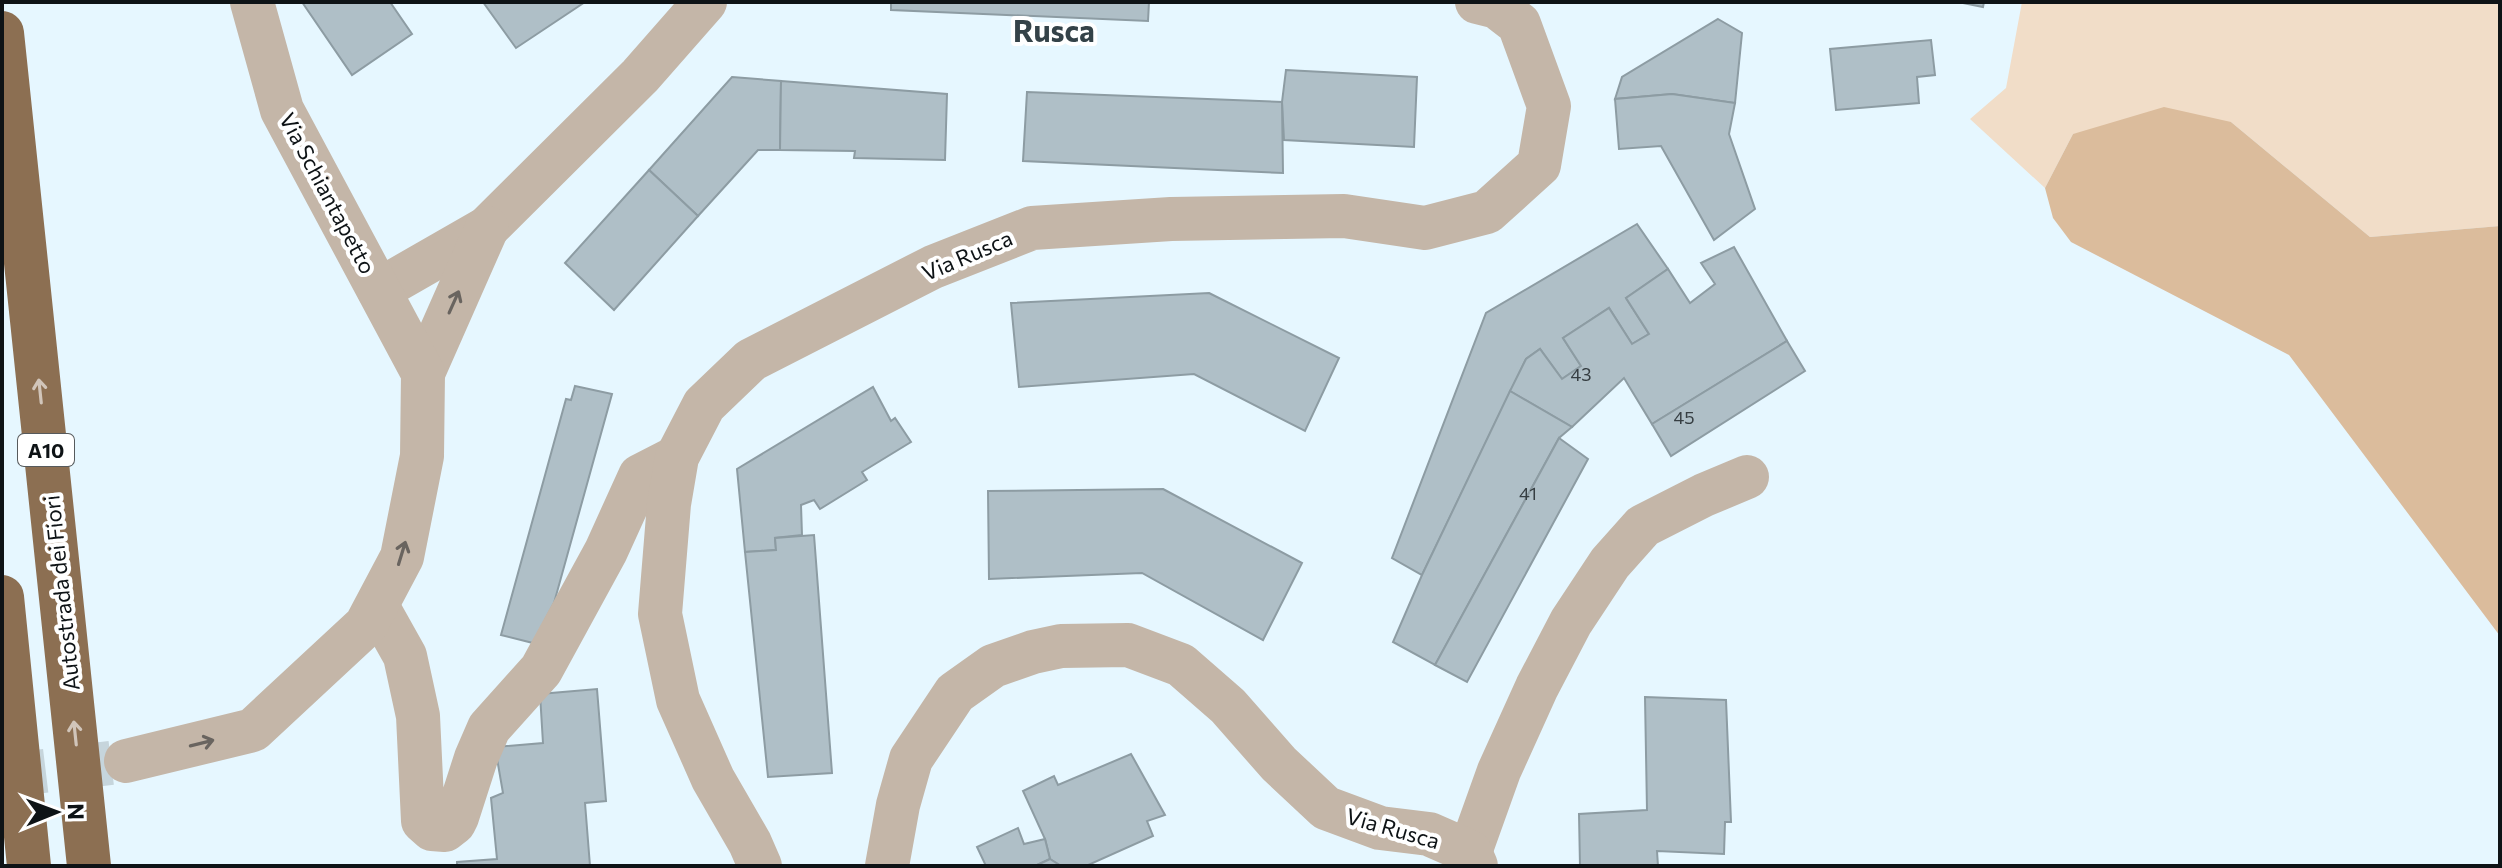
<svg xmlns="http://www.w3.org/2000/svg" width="2502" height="868" font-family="Commissioner,sans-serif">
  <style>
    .green { fill: #f1ddc8 }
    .forest { fill: #dbbc9c }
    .building { fill: #afbfc7; stroke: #8d9ca3; stroke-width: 2 }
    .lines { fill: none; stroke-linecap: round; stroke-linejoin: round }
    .minor-tunnel { stroke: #c6d5dc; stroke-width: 44; stroke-dasharray: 44 22; stroke-linecap: butt }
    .minor { stroke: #c4b6a8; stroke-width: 44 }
    .motorway { stroke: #8c6f52; stroke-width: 44 }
    .oneway { stroke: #69645f }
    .oneway2 { stroke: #d1c5ba }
    .labels { text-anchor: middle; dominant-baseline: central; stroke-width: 8; stroke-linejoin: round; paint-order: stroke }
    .number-label { font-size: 18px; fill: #363e42 }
    .shield { fill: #fff; stroke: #565a5c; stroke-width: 2 }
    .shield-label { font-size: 20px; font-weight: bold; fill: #0e1316 }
    .street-label { font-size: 22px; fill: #0e1316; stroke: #fff }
    .district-label { font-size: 30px; font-weight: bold; fill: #344248; stroke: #fff }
  </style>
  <rect width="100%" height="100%" fill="#e6f7ff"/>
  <path class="green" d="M2022,2H2500V226L2370,237L2231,122L2073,134L2045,188L1970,119L2006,88Z"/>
  <path class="forest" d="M2164,107L2231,122L2370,237L2500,226V636L2289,355L2071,242L2053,218L2045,188L2073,134Z"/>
  <g class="building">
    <path d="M302,2H390L412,34L352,75Z"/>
    <path d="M483,2H585L516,48Z"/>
    <path d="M891,2H1149L1148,21L891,10Z"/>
    <path d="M1958,2H1984L1983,7Z"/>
    <path d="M1718,19L1742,33L1735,103L1672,94L1615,99L1622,77Z"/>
    <path d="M1931,40L1935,75L1917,77L1919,103L1836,110L1830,49Z"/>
    <path d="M1286,70L1417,77L1414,147L1284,140L1282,102Z"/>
    <path d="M732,77L781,81L780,150H758L698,216L649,170Z"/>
    <path d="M781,81L947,94L945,160L854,158L855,151L780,150Z"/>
    <path d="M1027,92L1282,102L1283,173L1023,161Z"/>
    <path d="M1672,94L1735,103L1729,134L1755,209L1714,240L1661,146L1619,149L1615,99Z"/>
    <path d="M649,170L698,216L614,310L565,263Z"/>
    <path d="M1637,224L1668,269L1626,298L1649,334L1632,344L1609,308L1563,338L1581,366L1562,379L1540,349L1526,359L1422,575L1392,558L1486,313Z"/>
    <path d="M1734,247L1787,341L1652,424L1624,378L1572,427L1510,391L1526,359L1540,349L1562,379L1581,366L1563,338L1609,308L1632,344L1649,334L1626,298L1668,269L1690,303L1715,284L1701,263Z"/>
    <path d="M1209,293L1339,358L1305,431L1194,374L1019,387L1011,303Z"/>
    <path d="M1787,341L1805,371L1671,456L1652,424Z"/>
    <path d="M575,386L612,394L554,603L533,643L501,635L566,399L571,400Z"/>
    <path d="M873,387L891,421L895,418L911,442L862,472L867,480L820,509L814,500L801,505L802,535L775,538L776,550L745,552L737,469Z"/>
    <path d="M1510,391L1572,427L1559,438L1435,665L1393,642L1422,575Z"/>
    <path d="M1559,438L1588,459L1467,682L1435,665Z"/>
    <path d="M1163,489L1302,563L1263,640L1142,573L989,579L988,491Z"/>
    <path d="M814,535L832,773L768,777L745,552L776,550L775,538Z"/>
    <path d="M597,689L606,801L585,803L590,866H457V862L497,859L491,798L503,793L495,747L543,743L540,694Z"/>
    <path d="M1645,697L1726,700L1731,822H1725L1724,854L1657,851L1658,866H1580L1579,814L1647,810Z"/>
    <path d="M1131,754L1165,815L1147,821L1153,836L1086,866H1061L1050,859L1045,839L1023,791L1054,776L1058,785Z"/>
    <path d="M1018,828L1024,844L1045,839L1050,859L1035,866H986L977,847Z"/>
    <path d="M1050,859L1061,866H1035Z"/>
  </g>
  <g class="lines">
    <path class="minor-tunnel" d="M2,776L126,761"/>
    <g class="minor">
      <path d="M379,290L487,228L640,76L705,2"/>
      <path d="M423,373L487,228"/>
      <path d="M377,606L405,656L418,716L423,821L432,829L445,830L454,823L457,817L476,758L489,728L541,670L606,551L640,476L677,457"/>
      <path d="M126,761L253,730L366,625L402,557L422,456L423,373L282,110L252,2"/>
      <path d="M1470,852L1499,771L1537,687L1571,622L1610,563L1643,526L1704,495L1747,477"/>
      <path d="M760,866L750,843L713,779L678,700L660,614L669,504L677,457L704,405L751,360L933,267L1032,228L1171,219L1344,216L1425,228L1487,212L1539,165L1549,106L1519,24L1497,7L1477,2"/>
      <path d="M887,866L898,805L911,759L955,693L993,666L1033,652L1061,646L1128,645L1181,665L1228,706L1279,764L1326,808L1380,828L1429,834L1470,852L1476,866"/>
    </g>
    <g class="motorway">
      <path d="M2,33L89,866"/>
      <path d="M2,597L29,866"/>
    </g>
  </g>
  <defs><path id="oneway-shaft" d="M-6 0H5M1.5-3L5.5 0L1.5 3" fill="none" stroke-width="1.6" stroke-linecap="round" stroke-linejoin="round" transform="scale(2)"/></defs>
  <g class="oneway">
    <use href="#oneway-shaft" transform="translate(454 302) rotate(-66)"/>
    <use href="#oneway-shaft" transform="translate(402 553) rotate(-73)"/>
    <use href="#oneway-shaft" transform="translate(202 743) rotate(-14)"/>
  </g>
  <g class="oneway2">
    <use href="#oneway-shaft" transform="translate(40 391) rotate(-96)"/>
    <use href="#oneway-shaft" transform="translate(75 733) rotate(-96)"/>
  </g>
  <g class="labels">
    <g class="number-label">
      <text x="1581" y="374">43</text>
      <text x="1684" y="417">45</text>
      <text x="1528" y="493">41</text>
    </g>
    <rect class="shield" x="18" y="434" width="56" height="32" rx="6"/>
    <g class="shield-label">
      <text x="46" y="450">A10</text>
    </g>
    <g class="street-label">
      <text transform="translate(328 193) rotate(62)">Via Schiantapetto</text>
      <text transform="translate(967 255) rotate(-23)">Via Rusca</text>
      <text transform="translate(61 593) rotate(-96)">Autostrada dei Fiori</text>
      <text transform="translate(1393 828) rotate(16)">Via Rusca</text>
    </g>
    <g class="district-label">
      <text x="1054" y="29">Rusca</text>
    </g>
  </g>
  <rect width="2502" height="868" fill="none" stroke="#0e1316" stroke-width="8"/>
  <g transform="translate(56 812) rotate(89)" stroke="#ffffff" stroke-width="6" paint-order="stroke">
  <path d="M0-6L14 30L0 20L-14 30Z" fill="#0e1316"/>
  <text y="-12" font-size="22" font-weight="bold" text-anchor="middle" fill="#0e1316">N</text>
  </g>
</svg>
